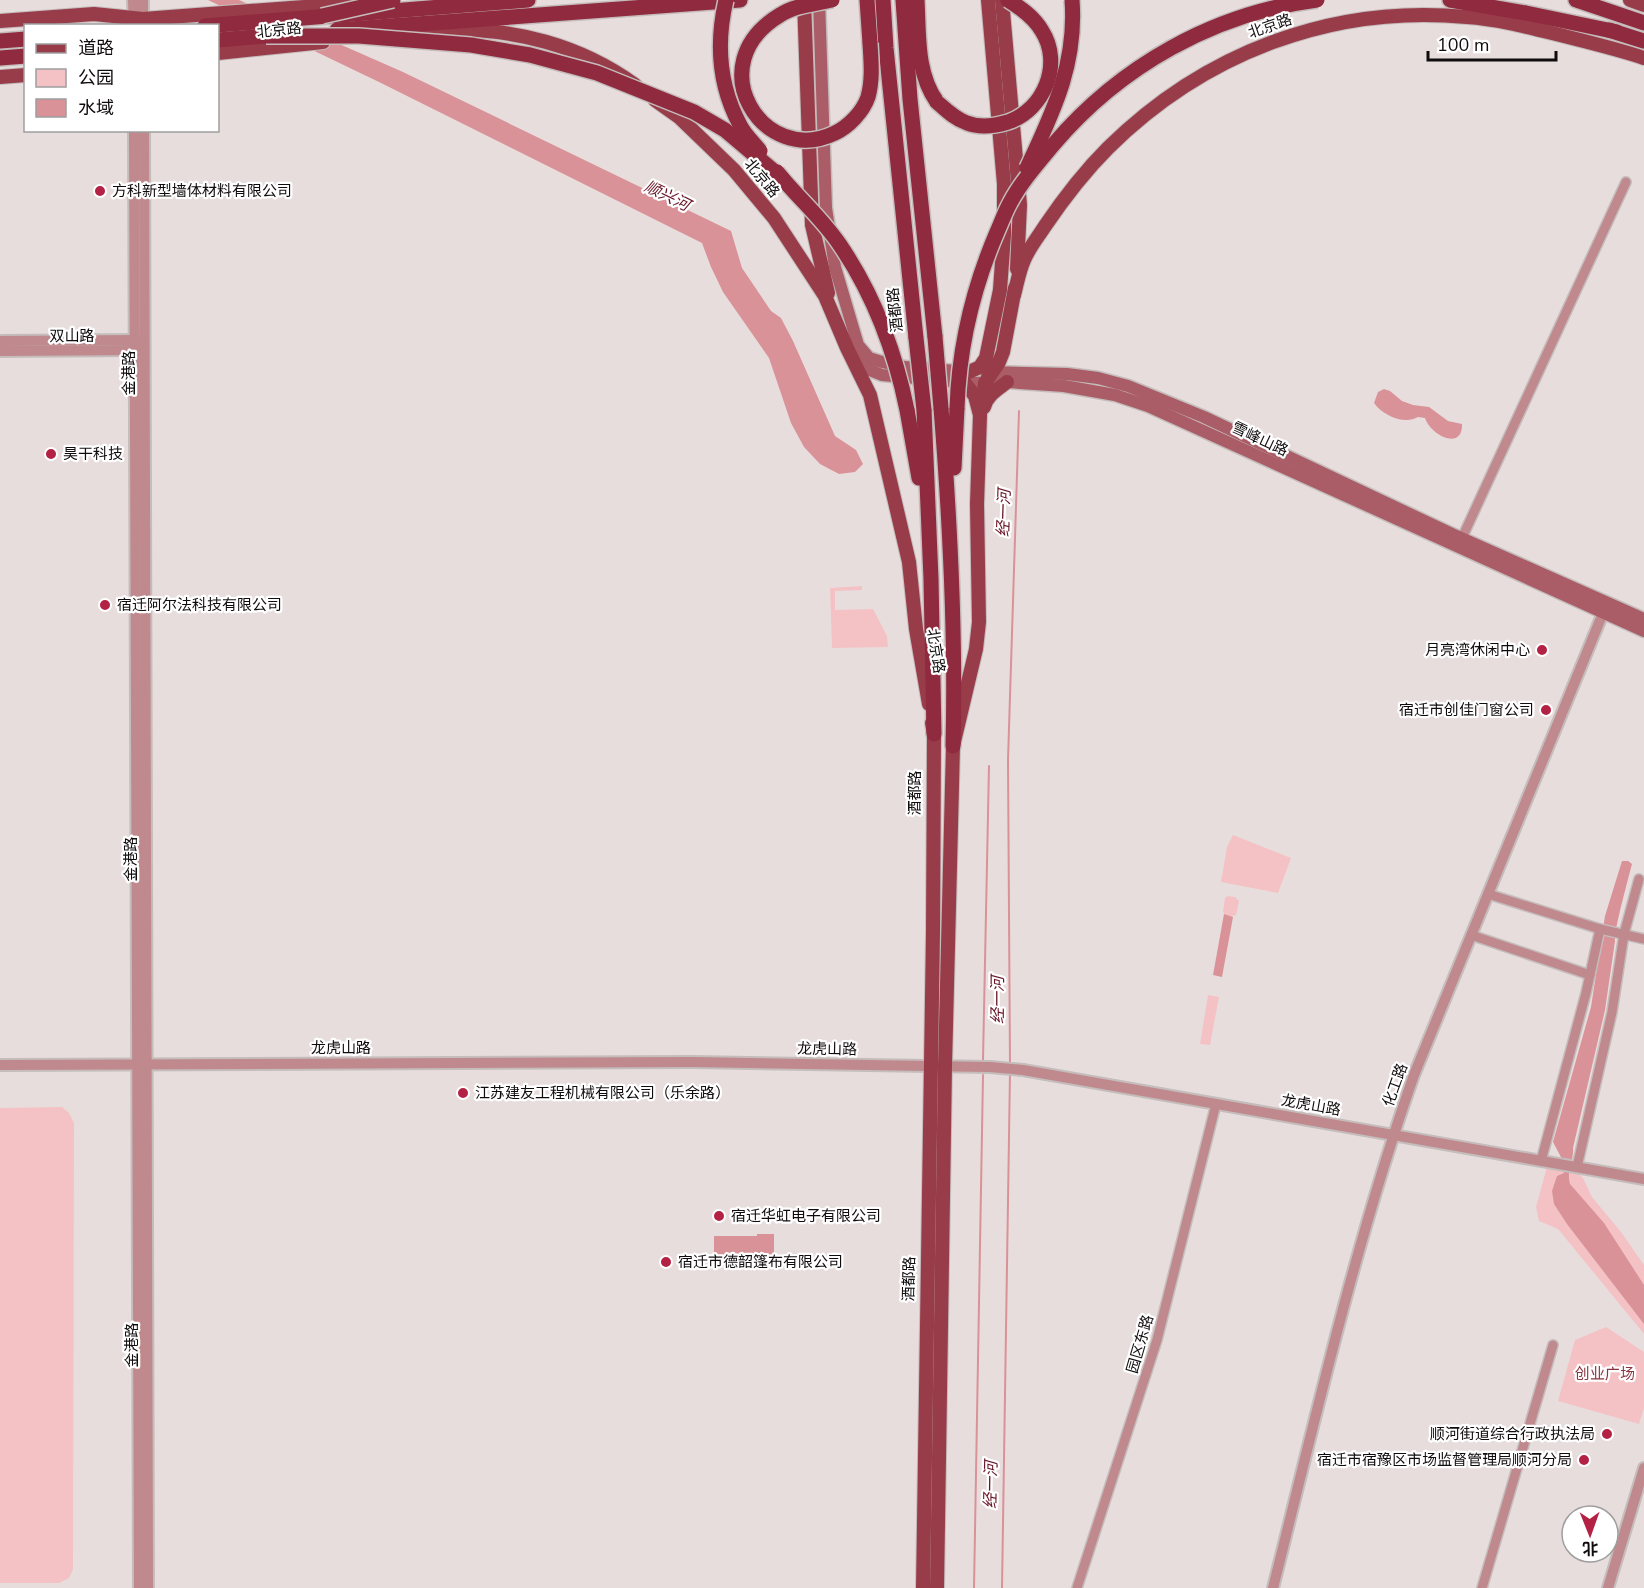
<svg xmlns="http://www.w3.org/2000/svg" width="1644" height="1588" font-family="'Nunito Sans','Noto Sans SC',sans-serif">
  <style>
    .green { fill: #f4c2c5 }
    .water { fill: #d99298 }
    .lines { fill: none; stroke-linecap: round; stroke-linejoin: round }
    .stream { stroke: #d99298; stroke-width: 2 }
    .minor-casing { stroke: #c5bcbc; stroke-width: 12 }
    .tertiary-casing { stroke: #c5bcbc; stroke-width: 14 }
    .secondary-casing { stroke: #c5bcbc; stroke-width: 15 }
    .primary-casing { stroke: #c5bcbc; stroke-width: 16 }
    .trunk-casing { stroke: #c5bcbc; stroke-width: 18 }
    .minor { stroke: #bf898d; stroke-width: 9 }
    .tertiary { stroke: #bf898d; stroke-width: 10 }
    .secondary { stroke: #aa5d66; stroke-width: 12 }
    .primary { stroke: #983c4a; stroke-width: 14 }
    .trunk { stroke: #902a3e; stroke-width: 15 }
    .trunk-bridge-casing { stroke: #c5bcbc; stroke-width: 18; stroke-linecap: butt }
    .trunk-bridge { stroke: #902a3e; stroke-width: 15 }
    .poi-dot { fill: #b32144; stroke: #fff; stroke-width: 2 }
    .labels { text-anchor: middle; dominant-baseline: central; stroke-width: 4.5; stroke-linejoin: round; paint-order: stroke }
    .street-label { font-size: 15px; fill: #100c0d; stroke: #fff }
    .poi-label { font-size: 15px; fill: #100c0d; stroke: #fff; text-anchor: start }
    .park-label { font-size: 15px; fill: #8a3542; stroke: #fff }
    .water-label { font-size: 16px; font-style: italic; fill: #681426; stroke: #fff }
  </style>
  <rect width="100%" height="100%" fill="#e8dddd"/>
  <g class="green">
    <path d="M862,586V590L835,591V610L873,609L887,636L888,647L832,648L830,588Z"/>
    <path d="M1233,835L1291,858L1278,893L1221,882L1227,847Z"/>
    <path d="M1228,896L1235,897L1239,901L1236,915L1230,917L1226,916L1223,912L1225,898Z"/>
    <path d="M1208,995L1219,997L1210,1045L1200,1044Z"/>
    <path d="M62,1107L69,1113L74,1123L73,1569L69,1578L59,1583H0V1108Z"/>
    <path d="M1547,1167L1576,1171L1583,1178L1592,1197L1621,1232L1644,1265V1334L1558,1229L1539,1221L1536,1207Z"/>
    <path d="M1606,1327L1644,1352V1408L1639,1424L1558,1401L1575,1340Z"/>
  </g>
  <g class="water">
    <path d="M208,0H239L403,72L731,231L742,268L771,311L781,318L793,341L835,436L856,450L863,464L855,472L839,474L820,464L804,447L791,423L769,358L723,292L711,267L702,243L379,82Z"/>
    <path d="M1384,389L1390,391L1402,401L1413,405L1429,407L1448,421L1462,424C1463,451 1431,436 1425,418L1418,417C1405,425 1383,416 1374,403L1378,392Z"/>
    <path d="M1622,861H1628L1632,864C1629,876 1613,934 1615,941L1605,1010L1573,1148C1574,1161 1566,1172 1570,1184L1604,1223L1644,1285V1324L1567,1224L1554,1204L1552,1191L1557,1176L1564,1173L1563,1161L1553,1142L1591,1007L1605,916Z"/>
    <path d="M1224,914L1233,917L1222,977L1213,975Z"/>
    <path d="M757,1234H774V1255H714V1236H757Z"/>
  </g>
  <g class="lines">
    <g class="stream">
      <path d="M983,1060L989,766"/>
      <path d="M1010,1066L1008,760L1019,411"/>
      <path d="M974,1588L983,1075"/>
      <path d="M1002,1588L1010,1072"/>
    </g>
    <g class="minor-casing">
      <g id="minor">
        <path d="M1462,538L1626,182"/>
        <path d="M1488,894L1600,929L1644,939"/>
        <path d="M1471,935L1590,975"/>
        <path d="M1541,1161L1586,993L1600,929"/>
        <path d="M1577,1167L1612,1012L1624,934L1639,879"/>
        <path d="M1077,1588L1157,1340L1216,1104"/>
        <path d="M1482,1588L1553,1345"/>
      </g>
    </g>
    <g class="tertiary-casing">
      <g id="tertiary">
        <path d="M133,0L134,26"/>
        <path d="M143,0V25"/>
        <path d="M134,130L139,1588"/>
        <path d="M144,130L148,1588"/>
        <path d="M0,341L141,340"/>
        <path d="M0,351L141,350"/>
        <path d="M0,1065L693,1062L990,1067L1023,1070L1644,1179"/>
        <path d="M1273,1588C1316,1416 1355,1243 1414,1075L1603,613"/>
        <path d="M1608,1588L1644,1468"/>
      </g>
    </g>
    <g class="secondary-casing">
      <g id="secondary">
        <path d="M819,0L826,208L835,267L858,345L869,358L882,362L905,367L969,372"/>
        <path d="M853,356L867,369L882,375L972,383L1007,382L1064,386L1115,395L1148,406L1644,631"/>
        <path d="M986,372L1067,374L1098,378L1128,386L1204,417L1452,534L1644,619"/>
      </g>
    </g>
    <g class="primary-casing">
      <g id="primary">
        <path d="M804,0L812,225L828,293"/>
        <path d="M1002,0L1020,205L1017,269"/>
        <path d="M1630,0L1644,5"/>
        <path d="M0,21L94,14L143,19L358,3"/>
        <path d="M396,35C413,33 430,30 447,30C514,28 580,45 635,85"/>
        <path d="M218,53L323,42"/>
        <path d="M0,77L26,75"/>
        <path d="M655,100L679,117L734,170L774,218L825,296L847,348L870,395L909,562L916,629L929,704"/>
        <path d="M1014,295C1017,284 1019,271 1024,260C1029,248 1038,237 1045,226C1064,198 1084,172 1108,148C1204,53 1332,4 1467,17C1496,19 1524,26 1552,33C1583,41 1614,48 1644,58"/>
        <path d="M969,372L980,367L986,358L1000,290L1004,235V184L988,0"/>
        <path d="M984,407C987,395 998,389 1007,382"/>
        <path d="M982,409L985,383L999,362L1003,352L1015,288"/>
        <path d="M923,1588L933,932L934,734L932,723"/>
        <path d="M937,1588L945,1066L953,746L976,649L979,622L977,504L980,415L975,396L964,382"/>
      </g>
    </g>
    <g class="trunk-casing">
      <g id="trunk">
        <path d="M867,0L870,43"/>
        <path d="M883,0L886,48L916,338"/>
        <path d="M903,0L910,99L935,337"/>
        <path d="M917,0C919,34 916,73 937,102"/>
        <path d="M1450,0L1526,13L1617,32"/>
        <path d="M1576,0L1644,23"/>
        <path d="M205,26L528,0"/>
        <path d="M337,30L740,0"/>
        <path d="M1609,30L1644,41"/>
        <path d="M218,40L277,35"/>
        <path d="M0,41L26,39"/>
        <path d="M0,58L26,56"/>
        <path d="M941,408C950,520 956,633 953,746"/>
        <path d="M907,410L919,478"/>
        <path d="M924,410L931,579L934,734"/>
        <path d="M954,468L957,408"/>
      </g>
    </g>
    <use href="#minor" class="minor"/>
    <use href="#tertiary" class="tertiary"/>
    <use href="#secondary" class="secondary"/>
    <use href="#primary" class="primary"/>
    <use href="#trunk" class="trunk"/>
    <g class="trunk-bridge-casing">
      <g id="trunk-bridge">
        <path d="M726,0C716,43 719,86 740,125C745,135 754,143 760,151"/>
        <path d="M832,0C815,4 795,5 780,15C698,64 763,168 835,133C848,127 863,112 868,97C873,79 871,61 870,43"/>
        <path d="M322,16L393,0"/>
        <path d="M266,36H359L471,45L530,55L597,73L694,112L725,130L782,178"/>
        <path d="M937,102C946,110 955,119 967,123C980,128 995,126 1008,122C1044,110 1063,64 1042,31C1034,17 1021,8 1008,0"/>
        <path d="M1027,168C1053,112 1077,64 1072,0"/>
        <path d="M777,172C797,197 822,218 840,245C874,295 895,351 907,410"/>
        <path d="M935,337L941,408"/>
        <path d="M916,338L924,410"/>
        <path d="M957,408C959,346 973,288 997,232C1001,223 1005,212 1010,203C1021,182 1038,163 1053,145C1120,66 1214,13 1317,0"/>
      </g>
    </g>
    <use href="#trunk-bridge" class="trunk-bridge"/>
  </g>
  <g class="poi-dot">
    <circle cx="100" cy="191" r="6"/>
    <circle cx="51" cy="454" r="6"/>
    <circle cx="105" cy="605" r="6"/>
    <circle cx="1542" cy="650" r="6"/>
    <circle cx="1546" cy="710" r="6"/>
    <circle cx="463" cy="1093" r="6"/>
    <circle cx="719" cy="1216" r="6"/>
    <circle cx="666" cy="1262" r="6"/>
    <circle cx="1607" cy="1434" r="6"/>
    <circle cx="1584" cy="1460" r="6"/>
  </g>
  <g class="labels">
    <g class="street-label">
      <text transform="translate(1270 26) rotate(-19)">北京路</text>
      <text transform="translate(279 30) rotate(-6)">北京路</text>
      <text transform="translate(762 178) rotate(50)">北京路</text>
      <text transform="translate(895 310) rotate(-96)">酒都路</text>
      <text x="72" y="336">双山路</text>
      <text transform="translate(129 373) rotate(-90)">金港路</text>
      <text transform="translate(1260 439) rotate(25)">雪峰山路</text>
      <text transform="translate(936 651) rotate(81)">北京路</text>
      <text transform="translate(915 793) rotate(-90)">酒都路</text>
      <text transform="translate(131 859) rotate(-90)">金港路</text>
      <text x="341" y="1048">龙虎山路</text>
      <text transform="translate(827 1049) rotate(1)">龙虎山路</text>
      <text transform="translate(1395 1085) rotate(-70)">化工路</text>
      <text transform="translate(1311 1105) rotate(10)">龙虎山路</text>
      <text transform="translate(909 1279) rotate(-89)">酒都路</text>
      <text transform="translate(1140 1344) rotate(-74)">园区东路</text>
      <text transform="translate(132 1345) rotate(-90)">金港路</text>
    </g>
    <g class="poi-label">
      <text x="112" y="191">方科新型墙体材料有限公司</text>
      <text x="63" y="454">昊干科技</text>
      <text x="117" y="605">宿迁阿尔法科技有限公司</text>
      <text x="1530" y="650" text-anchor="end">月亮湾休闲中心</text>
      <text x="1534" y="710" text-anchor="end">宿迁市创佳门窗公司</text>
      <text x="475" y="1093">江苏建友工程机械有限公司（乐余路）</text>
      <text x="731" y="1216">宿迁华虹电子有限公司</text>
      <text x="678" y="1262">宿迁市德韶篷布有限公司</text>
      <text x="1595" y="1434" text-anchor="end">顺河街道综合行政执法局</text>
      <text x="1572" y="1460" text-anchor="end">宿迁市宿豫区市场监督管理局顺河分局</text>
    </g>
    <g class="park-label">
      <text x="1605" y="1374">创业广场</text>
    </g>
    <g class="water-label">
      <text transform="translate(667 196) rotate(26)">顺兴河</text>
      <text transform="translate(1004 513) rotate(-88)">经一河</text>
      <text transform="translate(998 1000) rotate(-90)">经一河</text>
      <text transform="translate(991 1485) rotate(-89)">经一河</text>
    </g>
  </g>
  <rect x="24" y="24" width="195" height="108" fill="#ffffff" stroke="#9f9e9e" stroke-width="1.5"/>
  <rect x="36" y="44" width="30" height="9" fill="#983c4a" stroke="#9f9e9e" stroke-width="1.5"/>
  <text x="78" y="54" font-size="18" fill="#100c0d">道路</text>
  <rect x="36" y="69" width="30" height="18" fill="#f4c2c5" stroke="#9f9e9e" stroke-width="1.5"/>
  <text x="78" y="84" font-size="18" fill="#100c0d">公园</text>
  <rect x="36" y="99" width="30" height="18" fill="#d99298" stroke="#9f9e9e" stroke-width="1.5"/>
  <text x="78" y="114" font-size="18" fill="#100c0d">水域</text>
  <g transform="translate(1590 1534) rotate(179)"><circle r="28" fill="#ffffff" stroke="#9f9e9e" stroke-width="1.5"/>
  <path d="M0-4.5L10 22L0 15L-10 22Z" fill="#b32144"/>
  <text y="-9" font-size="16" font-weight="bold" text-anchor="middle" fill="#100c0d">北</text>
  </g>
  <path d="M1428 51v9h128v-9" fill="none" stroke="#100c0d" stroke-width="3"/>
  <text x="1437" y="51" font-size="18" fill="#100c0d" stroke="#ffffff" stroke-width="4.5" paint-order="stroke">100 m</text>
</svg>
